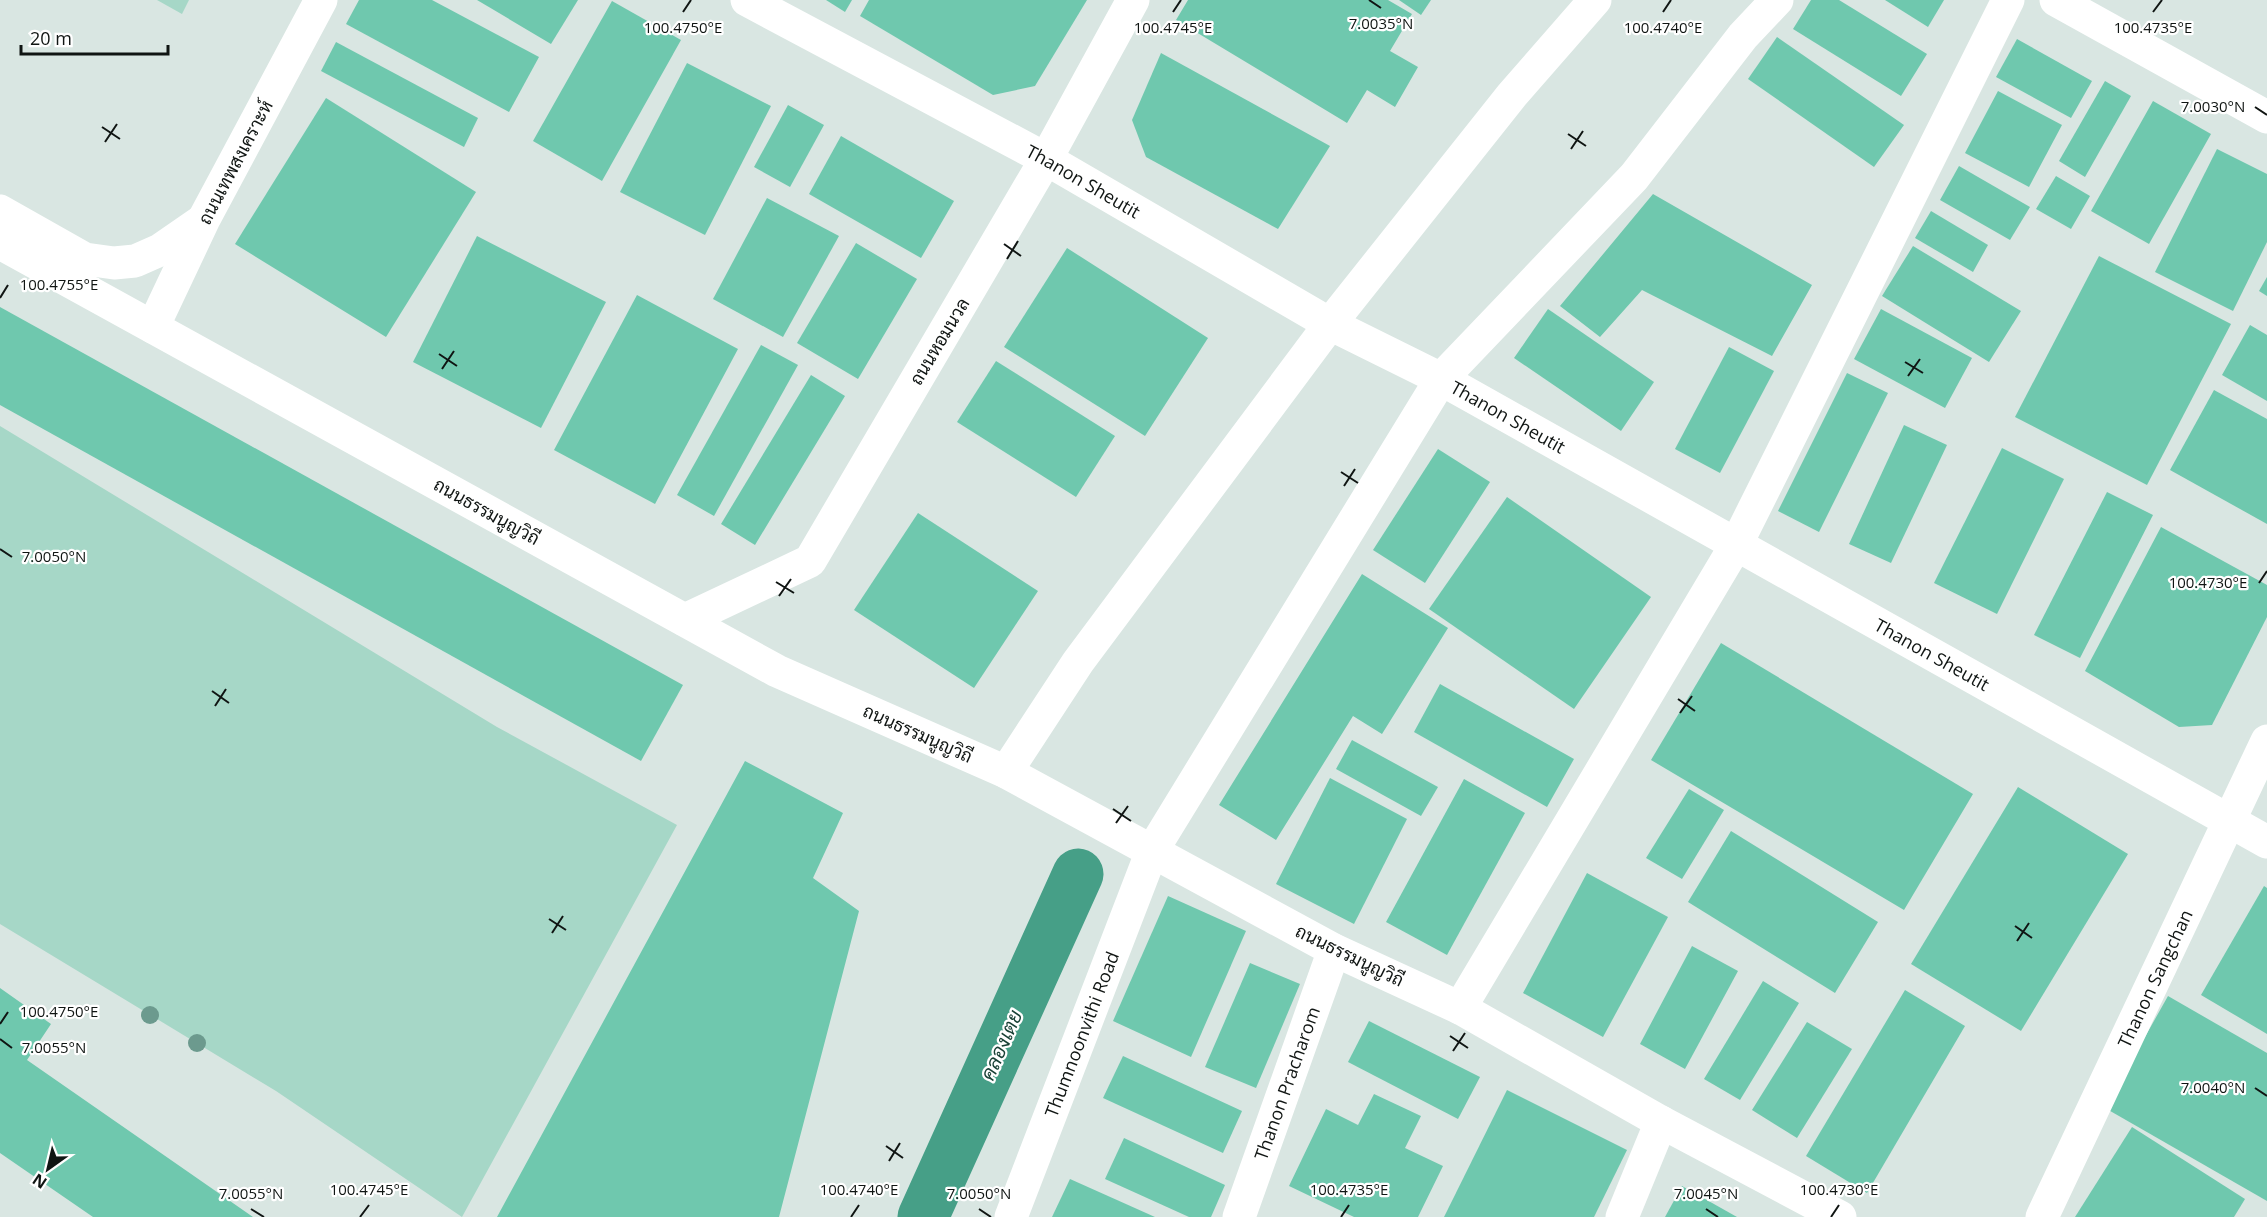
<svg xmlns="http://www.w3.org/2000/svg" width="2267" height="1217" font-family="'Open Sans',Sarabun,sans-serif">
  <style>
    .green { fill: #a6d7c7 }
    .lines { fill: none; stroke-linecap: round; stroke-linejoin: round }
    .canal { stroke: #469f87; stroke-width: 51 }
    .building { fill: #6fc8ae }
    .minor { stroke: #fff; stroke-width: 33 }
    .tree { fill: #6c9a8e }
    .ticks { fill: none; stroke: #101513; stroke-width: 2 }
    .labels { text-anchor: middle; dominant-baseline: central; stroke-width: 4.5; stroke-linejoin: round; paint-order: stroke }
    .street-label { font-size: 18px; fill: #101513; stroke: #fff }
    .water-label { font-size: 20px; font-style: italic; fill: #194136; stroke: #fff }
    .ticks-label { font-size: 15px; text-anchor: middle; fill: #101513; stroke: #fff; stroke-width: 4.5; stroke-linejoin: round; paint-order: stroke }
  </style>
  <rect width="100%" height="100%" fill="#d9e6e2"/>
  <g class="green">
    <path d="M157,0H189L182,14Z"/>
    <path d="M0,426L497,727L677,825L462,1217L276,1091L0,924Z"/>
  </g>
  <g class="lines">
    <path class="canal" d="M923,1217L1078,874"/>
  </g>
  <g class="building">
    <path d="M359,0H432L539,57L509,112L346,24Z"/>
    <path d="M477,0H578L551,44Z"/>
    <path d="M826,0H852L845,12Z"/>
    <path d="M869,0H1087L1035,86L993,95L860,16Z"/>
    <path d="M1188,0H1388L1412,14L1390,51L1418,67L1395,107L1367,90L1347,123L1176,20Z"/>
    <path d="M1399,0H1431L1421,15Z"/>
    <path d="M1811,0H1839L1927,54L1901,96L1793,29Z"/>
    <path d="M1885,0H1944L1928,27Z"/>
    <path d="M612,1L681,40L602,181L533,141Z"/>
    <path d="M1777,37L1904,125L1874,167L1748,79Z"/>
    <path d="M2017,39L2092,81L2071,118L1996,77Z"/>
    <path d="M336,42L478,118L464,147L321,71Z"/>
    <path d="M1161,53L1330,146L1278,229L1146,157L1132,120Z"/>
    <path d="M687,63L771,106L705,235L620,192Z"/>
    <path d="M2105,81L2131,96L2085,177L2059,161Z"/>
    <path d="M1998,91L2062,125L2029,187L1965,153Z"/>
    <path d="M326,98L476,192L386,337L235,244Z"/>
    <path d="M2153,101L2211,134L2149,244L2091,211Z"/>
    <path d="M788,105L824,125L790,187L754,167Z"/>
    <path d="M841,136L954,201L921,258L809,194Z"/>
    <path d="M2217,149L2267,174V242L2233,311L2155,272Z"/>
    <path d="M1959,166L2030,207L2010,240L1940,200Z"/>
    <path d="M2056,176L2090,196L2071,229L2036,209Z"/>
    <path d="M1653,194L1812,285L1772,356L1642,290L1600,337L1560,306Z"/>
    <path d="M767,198L839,236L783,337L713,299Z"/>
    <path d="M1931,211L1988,245L1973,272L1915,238Z"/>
    <path d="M477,236L606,302L541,428L413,362Z"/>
    <path d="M856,243L917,279L858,379L797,343Z"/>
    <path d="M1913,246L2021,311L1989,362L1882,296Z"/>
    <path d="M1067,248L1208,338L1145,436L1004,347Z"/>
    <path d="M2099,256L2231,324L2147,485L2015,417Z"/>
    <path d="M2267,277V296L2259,291Z"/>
    <path d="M637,295L738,349L655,504L554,450Z"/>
    <path d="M0,307L683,685L641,761L0,405Z"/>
    <path d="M1548,309L1654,382L1621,431L1514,358Z"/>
    <path d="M1881,309L1972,358L1945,408L1854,359Z"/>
    <path d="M2250,325L2267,335V401L2222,375Z"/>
    <path d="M761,345L798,365L714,516L677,495Z"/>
    <path d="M1729,347L1774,371L1720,473L1675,449Z"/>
    <path d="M996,361L1115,436L1076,497L957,422Z"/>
    <path d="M1847,373L1888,393L1819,532L1778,511Z"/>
    <path d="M811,375L845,396L755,545L721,524Z"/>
    <path d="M2214,390L2267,419V524L2170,470Z"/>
    <path d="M1904,425L1947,445L1891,563L1849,544Z"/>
    <path d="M2002,448L2064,479L1997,614L1934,583Z"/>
    <path d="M1438,449L1490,482L1425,583L1373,550Z"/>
    <path d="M2107,492L2153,515L2080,658L2034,635Z"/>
    <path d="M1507,497L1651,597L1574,709L1429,609Z"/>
    <path d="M918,513L1038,591L974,688L854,610Z"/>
    <path d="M2161,527L2267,585V617L2212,725L2179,727L2085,671Z"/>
    <path d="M1362,574L1448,628L1382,734L1353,716L1276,840L1219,805Z"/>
    <path d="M1721,643L1973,794L1904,910L1651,760Z"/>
    <path d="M1440,684L1574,759L1547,807L1414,732Z"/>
    <path d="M1352,740L1438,787L1421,816L1336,769Z"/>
    <path d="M745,761L843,813L813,878L859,911L779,1217H497Z"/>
    <path d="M1330,778L1407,819L1354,924L1276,884Z"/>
    <path d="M1464,779L1525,813L1447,955L1386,922Z"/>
    <path d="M2018,787L2128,854L2021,1031L1911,964Z"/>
    <path d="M1689,789L1724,810L1682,879L1646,858Z"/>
    <path d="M1731,831L1878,922L1835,993L1688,902Z"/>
    <path d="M1587,873L1668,917L1603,1037L1523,993Z"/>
    <path d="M2264,886L2267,888V1034L2201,995Z"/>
    <path d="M1168,896L1246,931L1191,1057L1113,1021Z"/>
    <path d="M1692,946L1738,971L1685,1069L1640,1044Z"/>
    <path d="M1250,963L1300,984L1256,1088L1205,1067Z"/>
    <path d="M1763,981L1799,1003L1740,1100L1704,1079Z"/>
    <path d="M0,988L51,1024L27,1060L253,1217H93L0,1153Z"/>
    <path d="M1905,990L1965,1026L1867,1193L1806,1156Z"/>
    <path d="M2168,996L2267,1053V1201L2105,1108Z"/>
    <path d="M1369,1021L1480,1077L1458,1119L1348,1062Z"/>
    <path d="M1807,1022L1852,1049L1797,1138L1752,1110Z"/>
    <path d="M1123,1056L1242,1111L1223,1153L1103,1098Z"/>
    <path d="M1507,1090L1627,1150L1594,1217H1444Z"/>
    <path d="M1374,1094L1421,1116L1405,1148L1443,1166L1418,1217H1354L1289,1186L1326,1109L1358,1125Z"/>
    <path d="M2132,1127L2245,1199L2234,1217H2075Z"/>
    <path d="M1124,1138L1225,1185L1211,1217H1189L1105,1179Z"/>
    <path d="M1070,1179L1155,1217H1052Z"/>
    <path d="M1682,1186L1737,1217H1665Z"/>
  </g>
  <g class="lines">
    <g class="minor">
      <path id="s1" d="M747,0L1046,159L1330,324L1441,379L2267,842"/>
      <path d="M2056,0L2267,117"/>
      <path d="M0,211L85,259L114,263L135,261L160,250L202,221"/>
      <path d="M0,243L777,671L1006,772L1334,950L1460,1008L1661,1122L1840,1217"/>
      <path d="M153,327L204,219L321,0"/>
      <path d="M685,620L810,561L1046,159L1133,0"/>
      <path d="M1006,772L1078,662L1330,324L1512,95L1595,0"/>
      <path d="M1460,1008L1736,545L2008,0"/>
      <path id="s2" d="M1011,1217L1152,851L1441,379L1634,177L1743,36L1777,0"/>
      <path id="s3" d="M1239,1217L1334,950"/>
      <path d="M1622,1217L1661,1122"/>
      <path id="s4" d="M2042,1217L2267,741"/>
    </g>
  </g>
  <g class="tree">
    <circle cx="150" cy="1015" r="9"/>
    <circle cx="197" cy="1043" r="9"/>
  </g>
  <path class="ticks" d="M1369,0L1381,8M683,12L691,0M1173,12L1181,0M1663,12L1671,0M2153,12L2162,0M2255,107L2267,115M102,127L120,139M1568,134L1586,146M105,142L117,124M1571,149L1583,131M1004,244L1021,256M1007,259L1018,241M0,298L8,285M439,354L457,366M1905,362L1923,373M442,369L454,351M1908,376L1920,359M1341,472L1358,483M1344,486L1355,469M0,549L12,557M776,582L794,593M2259,583L2267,571M779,596L791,579M212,691L229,703M1678,699L1695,711M215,706L226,689M1680,713L1692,696M1113,809L1131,821M1116,823L1128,806M549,919L566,930M2015,926L2032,938M552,933L563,916M2017,941L2029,923M0,1024L8,1012M1450,1036L1468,1048M0,1039L12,1048M1453,1051L1465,1033M2255,1088L2267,1096M886,1146L903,1158M889,1161L900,1143M251,1209L264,1217M979,1209L991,1217M1706,1209L1718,1217M360,1217L369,1205M851,1217L859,1205M1341,1217L1349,1205M1831,1217L1839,1205"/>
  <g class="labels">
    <g class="street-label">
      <text transform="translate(235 162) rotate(-62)">ถนนเทพสงเคราะห์</text>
      <text stroke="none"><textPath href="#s1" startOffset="382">Thanon Sheutit</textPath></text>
      <text transform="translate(939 341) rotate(-59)">ถนนหอมนวล</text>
      <text stroke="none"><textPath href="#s1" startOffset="868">Thanon Sheutit</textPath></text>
      <text transform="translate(487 511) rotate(29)">ถนนธรรมนูญวิถี</text>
      <text stroke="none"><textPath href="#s1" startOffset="1354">Thanon Sheutit</textPath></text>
      <text transform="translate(918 733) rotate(24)">ถนนธรรมนูญวิถี</text>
      <text transform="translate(1350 955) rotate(26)">ถนนธรรมนูญวิถี</text>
      <text stroke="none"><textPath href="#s4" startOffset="264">Thanon Sangchan</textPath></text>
      <text stroke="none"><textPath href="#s2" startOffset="196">Thumnoonvithi Road</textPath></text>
      <text stroke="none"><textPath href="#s3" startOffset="142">Thanon Pracharom</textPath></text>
    </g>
    <g class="water-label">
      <text transform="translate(1001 1045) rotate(-66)">คลองเตย</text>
    </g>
  </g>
  <g class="ticks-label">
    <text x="1381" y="29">7.0035°N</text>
    <text x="683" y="33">100.4750°E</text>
    <text x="1173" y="33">100.4745°E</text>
    <text x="1663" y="33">100.4740°E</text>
    <text x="2153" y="33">100.4735°E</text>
    <text x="2213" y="112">7.0030°N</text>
    <text x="59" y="290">100.4755°E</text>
    <text x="54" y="562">7.0050°N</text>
    <text x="2208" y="588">100.4730°E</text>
    <text x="59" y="1017">100.4750°E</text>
    <text x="54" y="1053">7.0055°N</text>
    <text x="2213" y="1093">7.0040°N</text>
    <text x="369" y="1195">100.4745°E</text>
    <text x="859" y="1195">100.4740°E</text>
    <text x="1349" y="1195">100.4735°E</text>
    <text x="1839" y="1195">100.4730°E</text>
    <text x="251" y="1199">7.0055°N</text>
    <text x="979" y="1199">7.0050°N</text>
    <text x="1706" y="1199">7.0045°N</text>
  </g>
  <g transform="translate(48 1169) rotate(214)" stroke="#ffffff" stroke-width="4.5" paint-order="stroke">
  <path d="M0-4.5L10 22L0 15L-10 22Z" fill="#101513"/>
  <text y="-9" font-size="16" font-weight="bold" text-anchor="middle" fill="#101513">N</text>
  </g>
  <path d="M21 45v9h147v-9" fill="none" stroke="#101513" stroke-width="3"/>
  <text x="30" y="45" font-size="18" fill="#101513" stroke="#ffffff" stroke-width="4.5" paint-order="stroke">20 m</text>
</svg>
